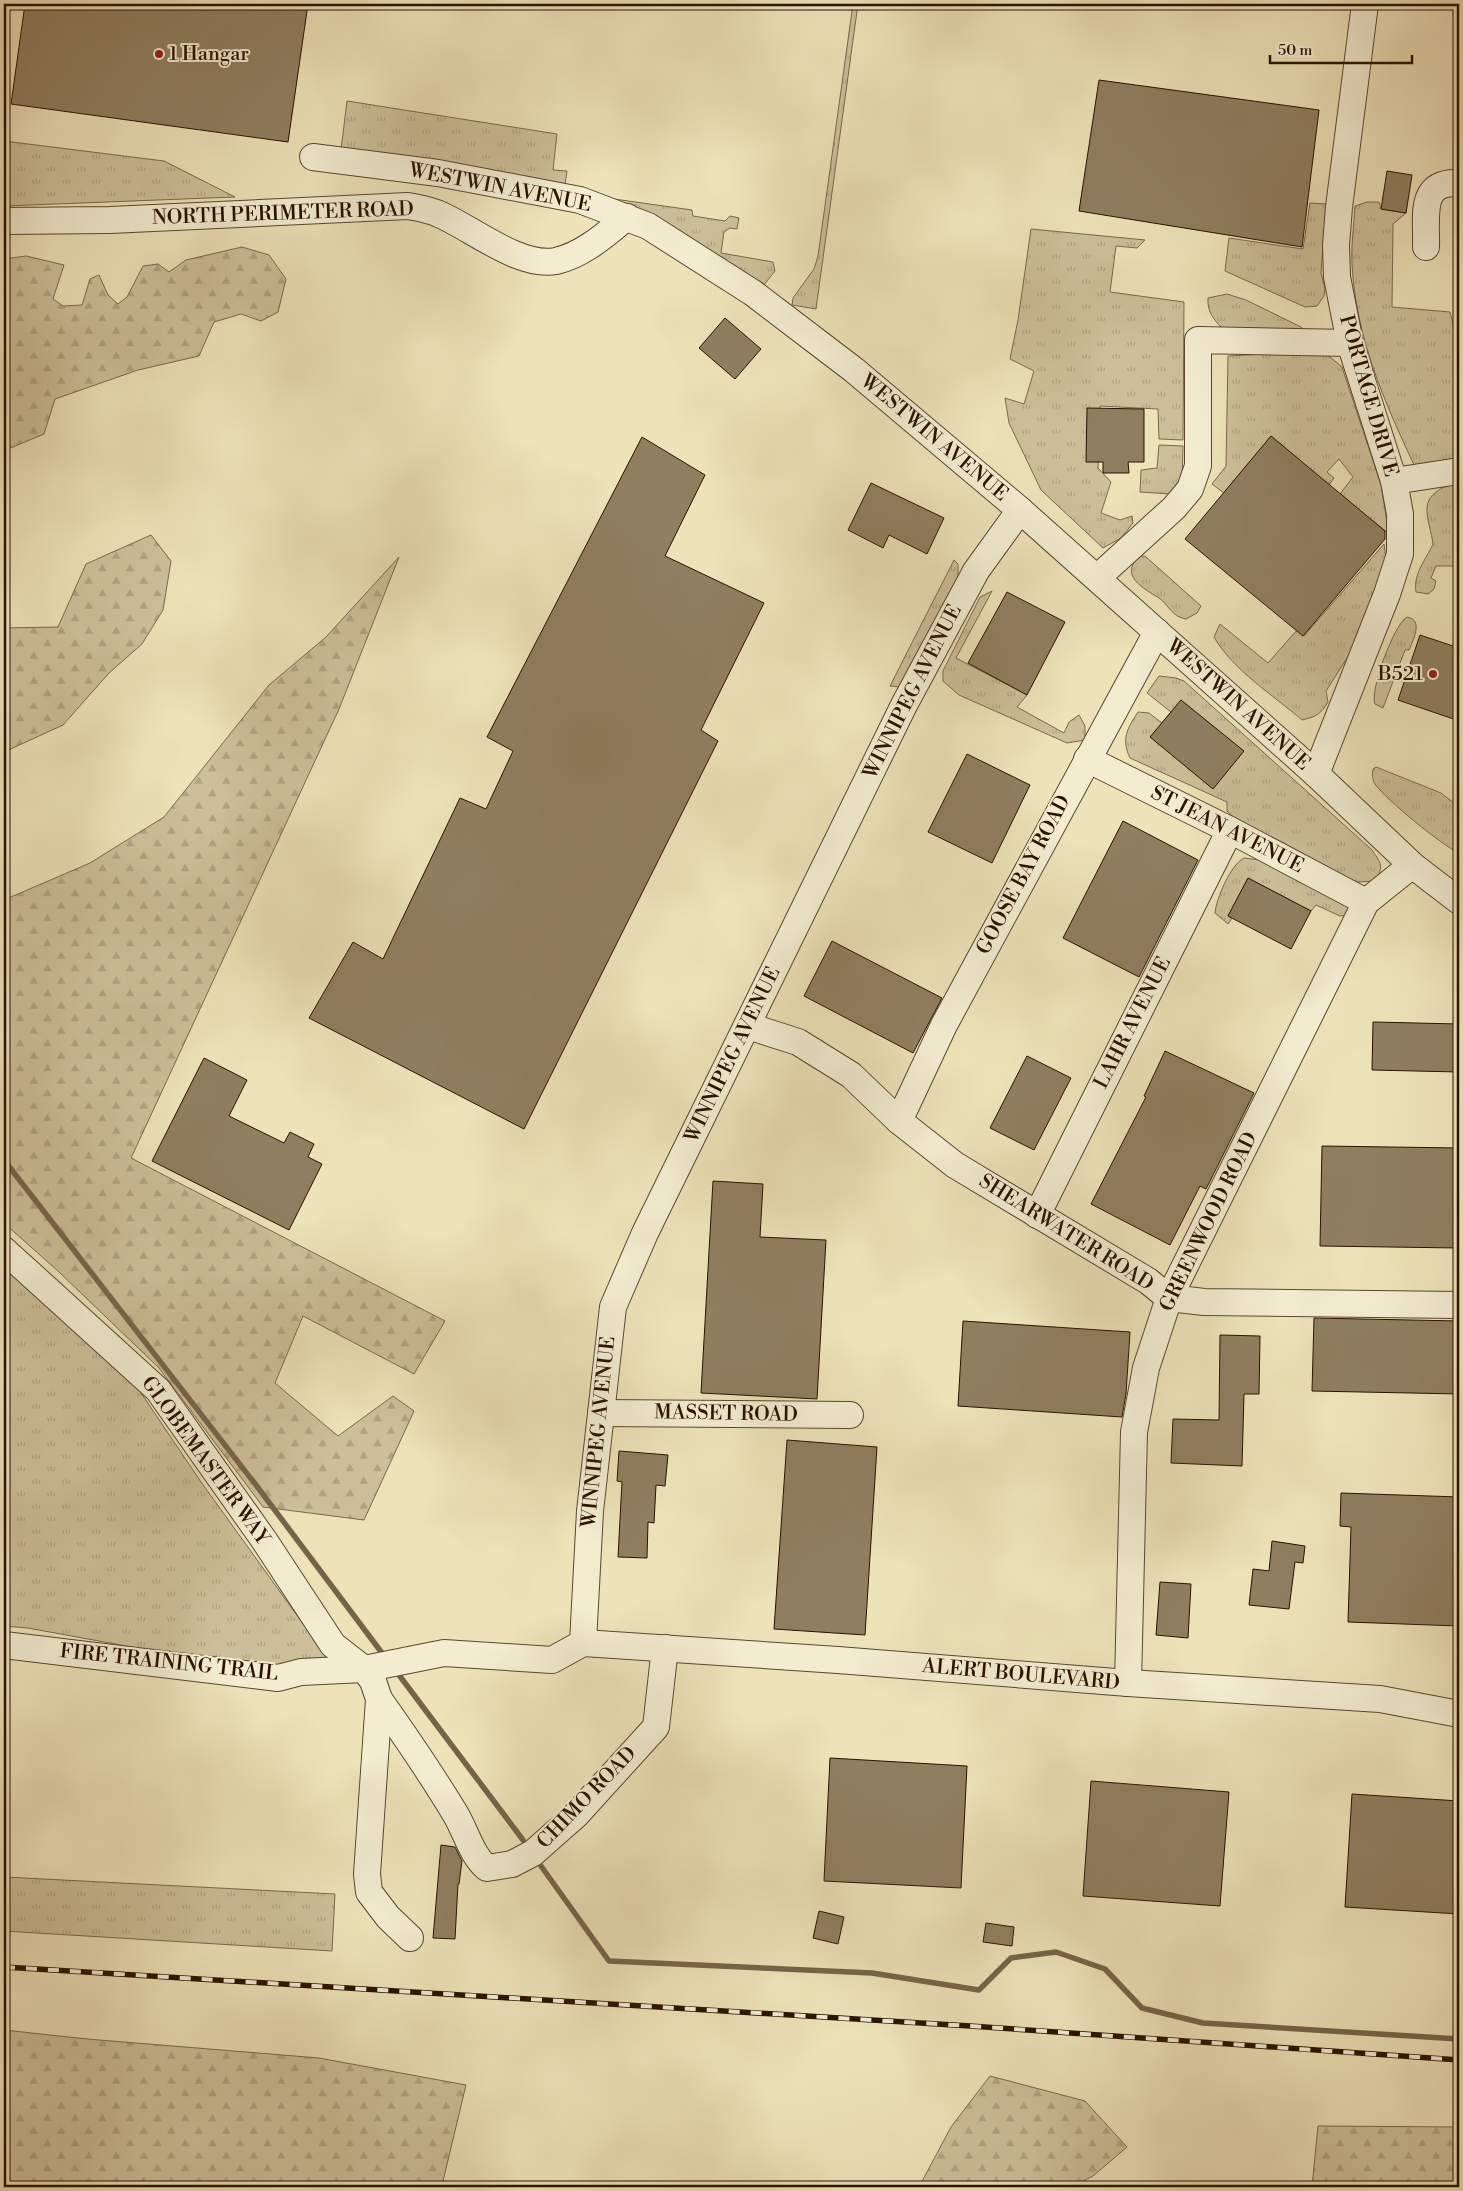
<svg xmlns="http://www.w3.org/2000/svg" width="1463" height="2191" font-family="'Libre Bodoni',serif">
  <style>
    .grass { fill: url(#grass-tufts); stroke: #7a684c }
    .forest { fill: url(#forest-firs); stroke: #7a684c }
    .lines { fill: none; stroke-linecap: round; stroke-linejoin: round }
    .stream { stroke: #766449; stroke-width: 5.5 }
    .building { fill: #8f7e60; stroke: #291200 }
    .minor-casing { stroke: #5a462e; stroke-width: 28 }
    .minor { stroke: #f3ecd1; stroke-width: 26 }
    .rail-casing { stroke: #291200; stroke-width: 5.5 }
    .rail { stroke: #f3ecd1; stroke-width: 4; stroke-dasharray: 11; stroke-linecap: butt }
    .poi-dot { fill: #8f2418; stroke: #f3ecd1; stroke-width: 2 }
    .labels { text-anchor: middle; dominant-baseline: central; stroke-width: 4; stroke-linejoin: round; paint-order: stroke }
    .poi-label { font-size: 20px; fill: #291200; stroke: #f3ecd1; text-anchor: start }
    .street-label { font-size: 20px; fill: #291200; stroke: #f3ecd1 }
  </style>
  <defs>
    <pattern id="grass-tufts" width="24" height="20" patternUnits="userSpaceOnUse" patternTransform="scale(1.25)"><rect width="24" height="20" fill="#ccbf99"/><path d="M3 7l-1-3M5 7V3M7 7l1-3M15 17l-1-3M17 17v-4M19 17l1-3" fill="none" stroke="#afa382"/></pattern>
    <pattern id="forest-firs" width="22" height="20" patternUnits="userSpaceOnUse" patternTransform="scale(1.25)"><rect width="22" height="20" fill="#ccbf99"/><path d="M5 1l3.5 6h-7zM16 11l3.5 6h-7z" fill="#afa382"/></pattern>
  </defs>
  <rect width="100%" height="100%" fill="#ede2b8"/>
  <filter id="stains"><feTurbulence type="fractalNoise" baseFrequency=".004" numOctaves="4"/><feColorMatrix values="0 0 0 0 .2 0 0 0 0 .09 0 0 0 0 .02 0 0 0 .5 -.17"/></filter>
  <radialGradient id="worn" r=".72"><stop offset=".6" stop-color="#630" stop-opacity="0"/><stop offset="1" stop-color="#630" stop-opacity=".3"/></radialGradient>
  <g class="grass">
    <path d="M853,4H858L816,309L792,305L793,298L814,269L818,256Z"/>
    <path d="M347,101L557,134L553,170L567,171L565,185L482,168L341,150Z"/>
    <path d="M4,141L164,161L235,197L4,206Z"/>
    <path d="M600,197L692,210L693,216L725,221L730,216L739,218L737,229L730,228L724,232L721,253L773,262L775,271L763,286Z"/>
    <path d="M1367,202H1379L1381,209L1406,213L1393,224L1392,307L1450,312L1455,332L1459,334V463L1415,467C1384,401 1356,338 1352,264C1351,245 1354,225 1355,206Z"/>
    <path d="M1310,203L1326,204L1321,273L1325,288L1324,296L1317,306L1305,307L1225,271L1229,238L1303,249Z"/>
    <path d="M1031,229L1145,240L1137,248L1116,246L1110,292L1184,302L1183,440L1159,439L1158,409L1100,406L1098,468L1111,482L1101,513L1120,520L1132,516L1133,523L1121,538L1103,548L1041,490L1009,423L1005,398L1024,404L1034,371L1010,359L1018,320Z"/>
    <path d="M1227,294L1246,300L1301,327L1307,333L1222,328C1213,319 1207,311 1208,298Z"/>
    <path d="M1323,351L1342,367L1381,485L1389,534L1340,494L1353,477L1339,459L1327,472L1334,478L1329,485L1271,436L1224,493L1212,484L1226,466L1228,356Z"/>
    <path d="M1159,445L1183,446L1182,486L1171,494L1140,492L1141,470L1157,468Z"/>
    <path d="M1459,483V566H1436L1431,578L1436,581L1434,589L1428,594L1416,592C1413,573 1426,560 1433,544C1432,534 1426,517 1427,508C1428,492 1446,485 1459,483Z"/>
    <path d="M1384,544L1387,566L1365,630L1326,691L1328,702C1321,714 1316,717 1302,720C1273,695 1233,670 1214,637L1220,624L1268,663L1297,630L1304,636Z"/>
    <path d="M1140,556H1145L1201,606L1197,613L1186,619C1172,617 1169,605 1159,598C1143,588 1118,575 1140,556Z"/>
    <path d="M954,560L958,564V583L901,687L890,686Z"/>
    <path d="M992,591L956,658L1027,695L1017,707L1064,733L1069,722L1079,715L1085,726V740L1067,743L959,695L943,681V671L980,597Z"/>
    <path d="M1407,617C1424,620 1413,640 1409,650H1405L1383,708L1375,704C1369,692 1394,624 1407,617Z"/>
    <path d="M1159,676L1176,678L1184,681L1371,849C1381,862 1385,868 1374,881L1358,882L1341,877L1238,821L1227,811V802L1130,758C1121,739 1127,729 1138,712L1149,713L1162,723L1171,712L1147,693Z"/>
    <path d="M1376,767L1441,793L1459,807V853C1443,846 1385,799 1375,784C1372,779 1372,774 1373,769Z"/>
    <path d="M1244,858L1261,860L1350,907L1346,915L1340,916L1316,905L1311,911L1248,878L1228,916L1232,918L1228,924L1215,913C1216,899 1231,864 1244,858Z"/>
    <path d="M4,1268L137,1387L201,1482L327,1657L318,1666L284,1668L175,1655L28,1628L4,1626Z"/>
    <path d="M4,1877L335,1894L332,1951L4,1931Z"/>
  </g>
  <g class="forest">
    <path d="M242,247L269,255L286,279L278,312L261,321L241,314L214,322L199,356L138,370L55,399L44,434L8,449L4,448V259L26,256L64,265L53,299L63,306L82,305L90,279L99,275L108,295L118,304L127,297L143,266L158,264L169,272L186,260Z"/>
    <path d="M151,535L171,561L163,610L142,644L109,673L63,725L4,752V628L58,627L86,564Z"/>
    <path d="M399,557L339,709L131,1158L445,1321L414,1374L303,1316L275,1383L338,1436L393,1396L414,1411L364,1520L263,1507L159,1368L58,1271L4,1223V900L90,863L164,817L269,685L326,637Z"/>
    <path d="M4,2030L87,2039L319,2058L466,2085L443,2181L483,2187H4Z"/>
    <path d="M990,2076L1085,2101L1127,2147L1093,2176L1071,2187H919L951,2127Z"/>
    <path d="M1318,2126L1459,2127V2187H1312Z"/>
  </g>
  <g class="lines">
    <g class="stream">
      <path d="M4,1160L259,1489L382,1653"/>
      <path d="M399,1675L523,1840"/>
      <path d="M541,1866L609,1961L872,1973L979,1990L1011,1958L1056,1952L1105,1969L1142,2008L1203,2023L1459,2039"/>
    </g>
  </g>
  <g class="building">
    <path d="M25,4H308L288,142L11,104Z"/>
    <path d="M1099,80L1319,110L1302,247L1079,211Z"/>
    <path d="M1387,171L1412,175L1406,213L1381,209Z"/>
    <path d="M725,318L761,349L735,379L699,348Z"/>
    <path d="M1087,408L1144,409V462H1128L1129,473H1103V462H1086Z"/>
    <path d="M1271,436L1385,531V539L1303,636L1185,539Z"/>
    <path d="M642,437L705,475L665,556L764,603L701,730L718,741L524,1129L309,1018L353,942L383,959L460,798L486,809L513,751L487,737Z"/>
    <path d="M871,483L944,518L927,554L889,535L883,548L848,530Z"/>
    <path d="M1007,592L1065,622L1027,695L968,663Z"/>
    <path d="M1420,635L1459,648V721L1398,700Z"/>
    <path d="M1181,700L1244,751L1213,789L1150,737Z"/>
    <path d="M967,754L1030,785L992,863L928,832Z"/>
    <path d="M1123,821L1198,860L1139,977L1063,938Z"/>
    <path d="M1248,878L1311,911L1291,949L1228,916Z"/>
    <path d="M832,941L942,998L913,1053L804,996Z"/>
    <path d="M1373,1022L1459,1024V1072L1372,1070Z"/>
    <path d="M1165,1051L1254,1093L1206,1189L1200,1186L1170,1245L1091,1204L1146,1097L1144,1096Z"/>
    <path d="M1027,1056L1071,1078L1034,1150L990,1128Z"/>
    <path d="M204,1058L247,1080L229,1116L284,1143L290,1132L314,1144L308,1157L322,1164L289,1230L152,1161Z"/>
    <path d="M1322,1146L1459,1148V1248L1320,1246Z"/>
    <path d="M713,1181L763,1184L760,1237L826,1240L817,1399L701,1393Z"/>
    <path d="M1314,1318L1459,1321V1394L1312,1391Z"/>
    <path d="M963,1321L1130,1332L1126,1394L1122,1417L958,1406Z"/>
    <path d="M1220,1335L1260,1336L1259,1394H1244L1242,1466L1171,1463L1173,1419L1219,1420Z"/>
    <path d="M787,1440L877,1447L865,1635L774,1629Z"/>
    <path d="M619,1451L668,1455L665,1486L656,1485L654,1523L648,1522L647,1558L618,1557L622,1482L617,1481Z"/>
    <path d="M1341,1493L1459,1497V1626L1348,1622L1351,1527L1340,1526Z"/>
    <path d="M1272,1541L1305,1546L1303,1563L1295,1562L1289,1609L1249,1605L1253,1569L1269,1571Z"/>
    <path d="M1160,1582L1191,1584L1188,1638L1156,1635Z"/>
    <path d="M830,1758L967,1766L961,1888L824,1881Z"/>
    <path d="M1091,1781L1229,1792L1220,1906L1083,1896Z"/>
    <path d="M1352,1794L1459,1801V1914L1345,1907Z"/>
    <path d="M441,1845L455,1847L462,1861L459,1884H458L455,1939L433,1938Z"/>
    <path d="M819,1911L844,1917L838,1944L813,1938Z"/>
    <path d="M986,1923L1014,1927L1012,1946L983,1942Z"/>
  </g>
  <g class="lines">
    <g class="minor-casing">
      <g id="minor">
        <path d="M313,157L438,173L580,200L648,226L753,293L854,370L1020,510L1316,774L1412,865L1459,901"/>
        <path d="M4,221L110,220L408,206C419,208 431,210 441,215C473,229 520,268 556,261C583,255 606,234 627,217"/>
        <path d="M1426,247C1427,216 1418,181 1459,183"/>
        <path d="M1394,481L1459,471"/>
        <path d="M1097,578L1174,508L1190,489L1198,466V340L1350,343"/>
        <path d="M1087,759L1230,830L1366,902"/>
        <path d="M1316,774L1387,594L1400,554V514L1394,481L1350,343L1337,277L1336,245L1339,207L1365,4"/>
        <path d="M748,1026L798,1042L851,1075L899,1121L955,1165L1148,1281L1169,1298L1204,1302L1459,1305"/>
        <path d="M899,1121L944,1025L1157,632"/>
        <path d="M1037,1215L1230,830"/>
        <path d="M4,1250L158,1390L264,1540L333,1645L364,1669L373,1681L379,1699L367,1874L369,1892L388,1917L410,1938"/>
        <path d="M601,1413L850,1415"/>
        <path d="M583,1643L590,1511L613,1307L645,1233L904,705L976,571L1020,510"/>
        <path d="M583,1643L838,1660L1128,1683L1380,1699L1459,1714"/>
        <path d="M4,1645L278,1678L301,1672L364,1669L444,1653L552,1660L583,1643"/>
        <path d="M1128,1683L1134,1432L1146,1368L1169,1298L1366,902L1412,865"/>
        <path d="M379,1699C406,1737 432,1775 456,1815C466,1832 472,1856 487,1868L512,1864L533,1853L576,1815L656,1727L665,1648"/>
      </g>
    </g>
    <use href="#minor" class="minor"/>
    <g class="rail-casing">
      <path id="rail" d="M4,1967L970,2026L1459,2060"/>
    </g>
    <use href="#rail" class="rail"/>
  </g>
  <g class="poi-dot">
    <circle cx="159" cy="54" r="5"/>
    <circle cx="1433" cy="674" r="5"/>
  </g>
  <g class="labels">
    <g class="poi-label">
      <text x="169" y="54">1 Hangar</text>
      <text x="1423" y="674" text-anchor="end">B521</text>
    </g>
    <g class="street-label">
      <text transform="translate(500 188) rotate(11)">WESTWIN AVENUE</text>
      <text transform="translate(283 214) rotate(-2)">NORTH PERIMETER ROAD</text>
      <text transform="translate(1368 396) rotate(74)">PORTAGE DRIVE</text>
      <text transform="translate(934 438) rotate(40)">WESTWIN AVENUE</text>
      <text transform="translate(913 692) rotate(-63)">WINNIPEG AVENUE</text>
      <text transform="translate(1238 705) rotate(42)">WESTWIN AVENUE</text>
      <text transform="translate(1227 830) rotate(27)">ST JEAN AVENUE</text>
      <text transform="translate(1024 875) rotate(-62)">GOOSE BAY ROAD</text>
      <text transform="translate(1133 1023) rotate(-63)">LAHR AVENUE</text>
      <text transform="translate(733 1055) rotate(-64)">WINNIPEG AVENUE</text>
      <text transform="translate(1209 1222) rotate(-64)">GREENWOOD ROAD</text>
      <text transform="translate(1066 1233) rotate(32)">SHEARWATER ROAD</text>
      <text transform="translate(726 1414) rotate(1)">MASSET ROAD</text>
      <text transform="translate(599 1432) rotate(-84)">WINNIPEG AVENUE</text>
      <text transform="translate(205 1461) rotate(54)">GLOBEMASTER WAY</text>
      <text transform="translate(169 1663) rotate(6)">FIRE TRAINING TRAIL</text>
      <text transform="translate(1021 1675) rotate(5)">ALERT BOULEVARD</text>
      <text transform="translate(587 1798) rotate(-46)">CHIMO ROAD</text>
    </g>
  </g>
  <rect width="1463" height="2191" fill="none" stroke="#ede2b8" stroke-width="20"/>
  <rect x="5" y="5" width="1453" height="2181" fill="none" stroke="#291200" stroke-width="2.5"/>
  <rect x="10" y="10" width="1443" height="2171" fill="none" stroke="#291200"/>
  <path d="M1270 55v8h142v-8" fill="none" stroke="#291200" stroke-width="2.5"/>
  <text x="1278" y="55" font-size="15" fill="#291200" stroke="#f3ecd1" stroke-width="4" paint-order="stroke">50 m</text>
  <rect width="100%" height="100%" filter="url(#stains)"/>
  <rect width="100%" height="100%" fill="url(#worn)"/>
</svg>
